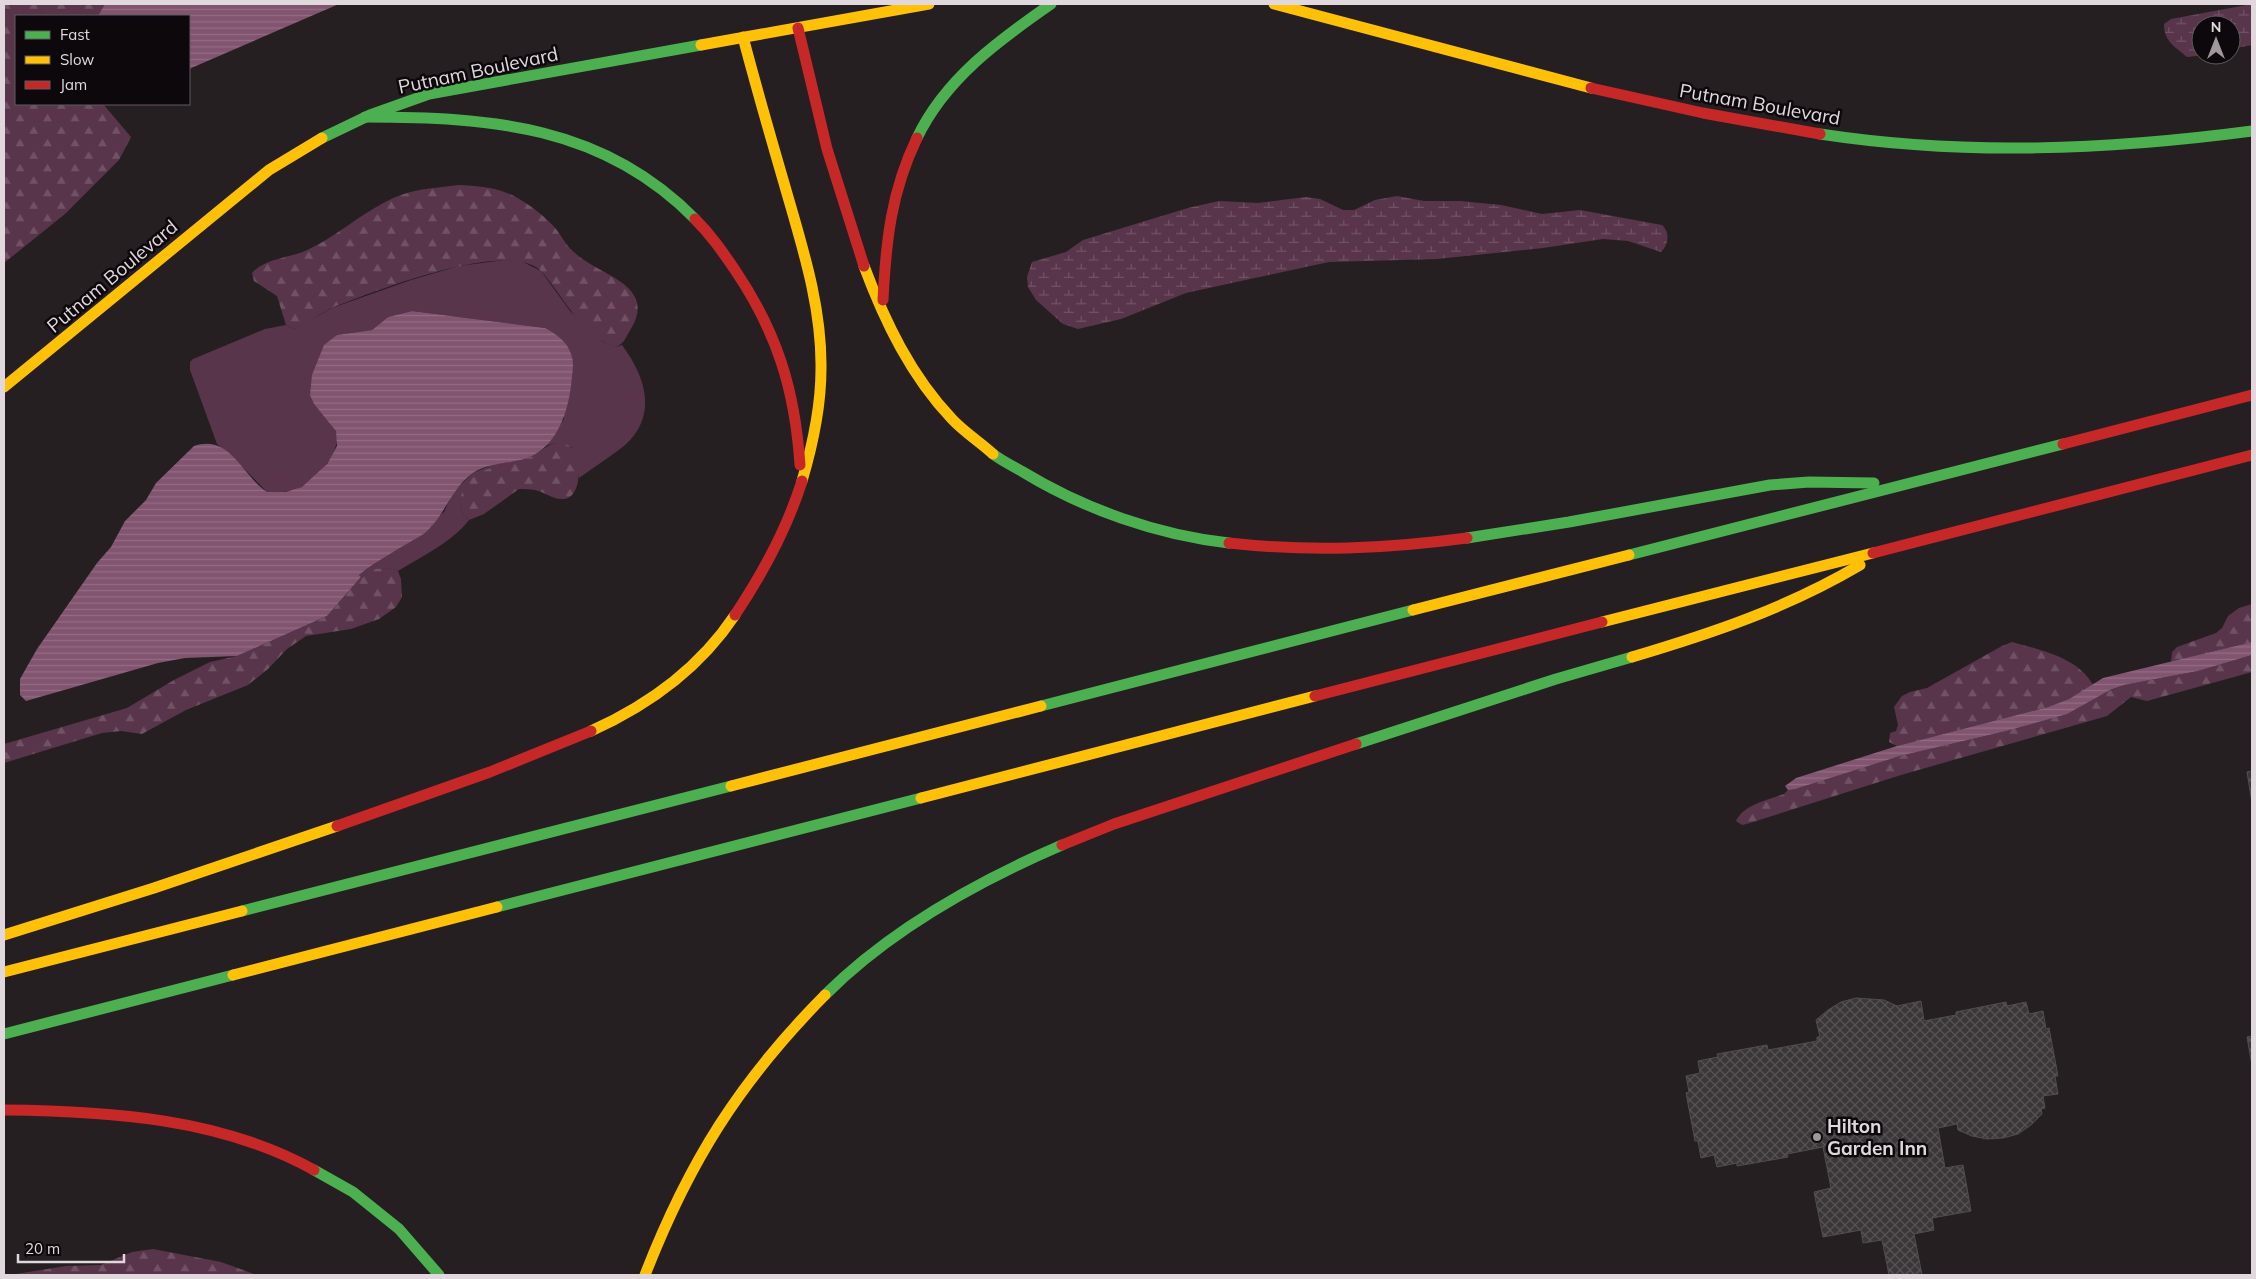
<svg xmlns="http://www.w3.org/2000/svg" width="2256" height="1279" font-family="Mulish,sans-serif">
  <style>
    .green { fill: #59354c }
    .forest { fill: url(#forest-firs) }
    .wetland { fill: url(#wetland-marsh) }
    .water { fill: url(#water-rules) }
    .building { fill: url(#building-cross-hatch); stroke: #514c4f }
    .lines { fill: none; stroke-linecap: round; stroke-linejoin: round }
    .fast { stroke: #4caf50; stroke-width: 11 }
    .slow { stroke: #ffc107; stroke-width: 11 }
    .jam { stroke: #c62828; stroke-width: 11 }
    .poi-dot { fill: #9f979b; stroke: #0d080b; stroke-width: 2 }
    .labels { text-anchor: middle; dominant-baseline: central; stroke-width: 5; stroke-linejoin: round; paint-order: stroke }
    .street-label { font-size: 19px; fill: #e0d8dc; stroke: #0d080b }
    .poi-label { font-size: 19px; font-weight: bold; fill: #e0d8dc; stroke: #0d080b; text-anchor: start }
  </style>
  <defs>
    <pattern id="forest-firs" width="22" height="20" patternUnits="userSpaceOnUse" patternTransform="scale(1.25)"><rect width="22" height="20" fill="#59354c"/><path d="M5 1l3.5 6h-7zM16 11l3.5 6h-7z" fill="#715265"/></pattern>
    <pattern id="wetland-marsh" width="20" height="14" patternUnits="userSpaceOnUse" patternTransform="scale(1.25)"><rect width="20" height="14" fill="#59354c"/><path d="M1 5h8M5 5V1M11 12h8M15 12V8" fill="none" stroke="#715265"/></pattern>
    <pattern id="water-rules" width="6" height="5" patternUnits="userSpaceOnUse" patternTransform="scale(1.25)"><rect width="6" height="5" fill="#815470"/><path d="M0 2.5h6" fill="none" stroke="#936c84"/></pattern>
    <pattern id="building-cross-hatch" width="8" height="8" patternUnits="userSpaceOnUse" patternTransform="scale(1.25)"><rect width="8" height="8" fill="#3b3638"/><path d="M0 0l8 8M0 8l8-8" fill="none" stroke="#575254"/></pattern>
  </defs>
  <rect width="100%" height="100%" fill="#251f22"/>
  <g class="green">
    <path d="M505,260L521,261L541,271L570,311L603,342L616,347L622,345C645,376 659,415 624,446C610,457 594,467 579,478L572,447L554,443L546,446L564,419L545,328L412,311L388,317L372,330L337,335L314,404C320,412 332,422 336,431C343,449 317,479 302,487C291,493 279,492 267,492L231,455L217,444L190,370V362L193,359L265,329L286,325L294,329L332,308L411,280L459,266Z"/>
    <path d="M533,455C511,470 469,463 462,496C459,506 461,513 469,520C451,543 422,556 398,571C384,565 374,571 361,577L359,575L444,512L453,492L473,473L494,464L517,461Z"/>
  </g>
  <g class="forest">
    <path d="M4,4H107L98,16H16V104H103L131,137L119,160L65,214L4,263Z"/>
    <path d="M458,185C478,186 496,187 514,196C529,204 545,216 556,229C562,237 567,247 575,253C598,275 656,284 632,327C627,335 624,344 616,347C583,338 563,296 542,272C510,237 373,292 334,307C320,313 308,323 294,329L286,325L277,296L254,281L252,273C264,259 288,258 305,251C339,236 366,208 401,195C419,188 440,188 458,185Z"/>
    <path d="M554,443C560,444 568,443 572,448C581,458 583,497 564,499C553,500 545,492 535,490C530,489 524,489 519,489L484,514L469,520C461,513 459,506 461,496C469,466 503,467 527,458C537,455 544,447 554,443Z"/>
    <path d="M390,568L398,571L401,579L402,597L396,607L379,619L351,629L306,636L287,649L268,669L248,685L186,710L142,734L121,731L102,733L4,763V744L127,708L174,680L210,662L237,656L327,616L361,577L376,569Z"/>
    <path d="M2252,604V642L2171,662L2172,652L2177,647L2216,633L2222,628L2228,616L2239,608Z"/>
    <path d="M2012,642C2040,650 2078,657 2093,685L2069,699L2048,707L1897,746L1889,742L1890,733L1896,731L1898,725L1894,707L1902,696L1910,692L1927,688L2002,646Z"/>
    <path d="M2252,655V672L2147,701L2131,697L2107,716L1901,775L1750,823L1742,825L1736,821C1744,804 1768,800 1784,794L1788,790L1900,756L2002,732L2124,685L2198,671Z"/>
    <path d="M153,1249L221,1262L257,1275H10L66,1266L101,1265L132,1252Z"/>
  </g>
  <g class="wetland">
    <path d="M2252,4V45L2231,49V25H2201V55H2205L2187,57C2174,46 2164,41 2164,24L2171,19Z"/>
    <path d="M1397,196L1424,201H1460L1501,205L1542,214L1580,210L1662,225C1670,232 1669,244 1661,252L1628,241L1603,239L1543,248L1437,259L1329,262L1186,293L1121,319L1078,329L1063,324L1036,300L1028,287L1027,277L1032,262L1066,252L1083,240L1188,208L1219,201L1258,203L1306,197L1320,199L1343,210H1354L1375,200Z"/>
  </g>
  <g class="water">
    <path d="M105,4H339L189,69V16H98Z"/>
    <path d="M412,311L545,328C556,334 567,341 571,354C574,361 573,369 572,376C570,404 561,440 534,455C515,465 491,461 473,473C452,488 446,512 429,529C424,535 416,538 410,542C393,552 375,562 359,575L361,577L327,616L237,656L185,658L158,663L26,701L20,695V679L37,649L97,563L111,547L125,521L146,500L156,483L194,446C231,434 242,476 267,492H286L302,487L327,464L337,446L336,431L314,404L310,395L312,375L324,345L337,335L372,330L388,317Z"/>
    <path d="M2252,642V655L2198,671L2124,685L2110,690L2067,714L2002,732L1900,756L1795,789L1788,790L1785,786L1796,778L1897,746L2048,707L2069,699L2103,678Z"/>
  </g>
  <g class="building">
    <path d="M2252,771V803L2247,772Z"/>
    <path d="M1856,998L1884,1000L1897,1006L1921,1001L1924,1021L1956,1015V1012L2006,1002L2007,1006L2026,1002L2029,1014L2043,1011L2046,1029L2049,1028L2058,1076H2055L2058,1094L2043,1096L2045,1108L2041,1109L2042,1114L2031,1125L2018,1134L2003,1138L1987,1139L1972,1136L1958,1130L1957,1124L1938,1128L1945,1168L1963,1165L1971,1211L1932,1218L1934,1230L1914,1234L1922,1275H1889L1882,1240L1863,1243L1861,1230L1823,1237L1814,1192L1831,1188L1823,1147L1787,1154L1788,1157L1737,1166V1163L1717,1167L1714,1155L1701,1158L1698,1141H1695L1686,1093L1689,1092L1686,1076L1700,1073L1698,1061L1718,1057L1717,1054L1767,1045L1768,1050L1817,1041V1037H1820L1816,1020L1828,1010L1841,1002Z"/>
    <path d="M2252,1036V1065L2247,1037Z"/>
  </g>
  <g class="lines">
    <g class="fast">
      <path d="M365,117C489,117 603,125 695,219"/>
      <path d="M1820,134C1964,156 2108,150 2252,131"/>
      <path d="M322,138L370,115L429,94L701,45"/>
      <path d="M917,138C945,79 999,40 1051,4"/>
      <path d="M993,454C1002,461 1013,466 1023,472C1084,509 1157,535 1229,543"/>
      <path d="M1467,538L1569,522L1770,485L1809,482L1874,483"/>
      <path d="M1629,555L2063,444"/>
      <path d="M1041,706L1413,610"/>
      <path d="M1356,744L1556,679L1632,657"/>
      <path d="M497,907L921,798"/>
      <path d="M242,911L731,786"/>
      <path d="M825,995C891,929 976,882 1062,845"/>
      <path d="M4,1034L233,975"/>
      <path d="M314,1170L353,1192L399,1229L439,1275"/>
    </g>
    <g class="slow">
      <path d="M1274,4L1591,88"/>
      <path d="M743,37C756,86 770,135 784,183C801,243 822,305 821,369C821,407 813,444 802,481"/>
      <path d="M701,45L929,4"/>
      <path d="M864,266C885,322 911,376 952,419C964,432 980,442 993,454"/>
      <path d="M4,387L269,170L322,138"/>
      <path d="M1413,610L1629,555"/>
      <path d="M1602,622L1873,553"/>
      <path d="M1632,657C1713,633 1787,608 1860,565"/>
      <path d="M591,731C649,705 699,669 735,615"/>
      <path d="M731,786L1041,706"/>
      <path d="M921,798L1315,696"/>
      <path d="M4,935L154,888L337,826"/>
      <path d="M4,972L242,911"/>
      <path d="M233,975L497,907"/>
      <path d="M645,1275C689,1162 739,1082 825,995"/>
    </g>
    <g class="jam">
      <path d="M798,28L827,149L864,266"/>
      <path d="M1591,88L1703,113L1820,134"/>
      <path d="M695,219C711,235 722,251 735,270C777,332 795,390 800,465"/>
      <path d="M883,300C886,241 891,192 917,138"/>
      <path d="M2063,444L2252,395"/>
      <path d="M1229,543C1311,552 1384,549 1467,538"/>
      <path d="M1873,553L2252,455"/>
      <path d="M735,615C763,573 787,529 802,481"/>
      <path d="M1315,696L1602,622"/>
      <path d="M337,826L490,772L591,731"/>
      <path d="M1062,845L1114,824L1356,744"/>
      <path d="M4,1110C108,1111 221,1118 314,1170"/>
    </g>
  </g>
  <circle class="poi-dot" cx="1817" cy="1137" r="5"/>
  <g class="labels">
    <g class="street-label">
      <text transform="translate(478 70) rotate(-12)">Putnam Boulevard</text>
      <text transform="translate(1760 104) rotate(10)">Putnam Boulevard</text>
      <text transform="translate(112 276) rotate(-40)">Putnam Boulevard</text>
    </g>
    <g class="poi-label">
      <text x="1827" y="1126">Hilton<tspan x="1827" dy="22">Garden Inn</tspan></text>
    </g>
  </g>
  <rect width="2256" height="1279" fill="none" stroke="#e0d8dc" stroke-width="10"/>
  <rect x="15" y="15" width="175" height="90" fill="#0d080b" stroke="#615b5f"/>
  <rect x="25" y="31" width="25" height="8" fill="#4caf50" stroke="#615b5f"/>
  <text x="60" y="40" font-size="15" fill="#e0d8dc">Fast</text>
  <rect x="25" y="56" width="25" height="8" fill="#ffc107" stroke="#615b5f"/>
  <text x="60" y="65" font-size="15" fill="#e0d8dc">Slow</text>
  <rect x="25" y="81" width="25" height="8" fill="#c62828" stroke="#615b5f"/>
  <text x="60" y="90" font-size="15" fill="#e0d8dc">Jam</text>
  <g transform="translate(2216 40)"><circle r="24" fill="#0d080b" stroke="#615b5f"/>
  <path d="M0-4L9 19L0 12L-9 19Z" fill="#9f979b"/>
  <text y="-8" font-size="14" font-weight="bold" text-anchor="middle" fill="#e0d8dc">N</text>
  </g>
  <path d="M18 1254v8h106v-8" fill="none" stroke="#e0d8dc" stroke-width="2.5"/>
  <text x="25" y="1254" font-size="15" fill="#e0d8dc" stroke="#0d080b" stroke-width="4" paint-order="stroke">20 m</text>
</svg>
